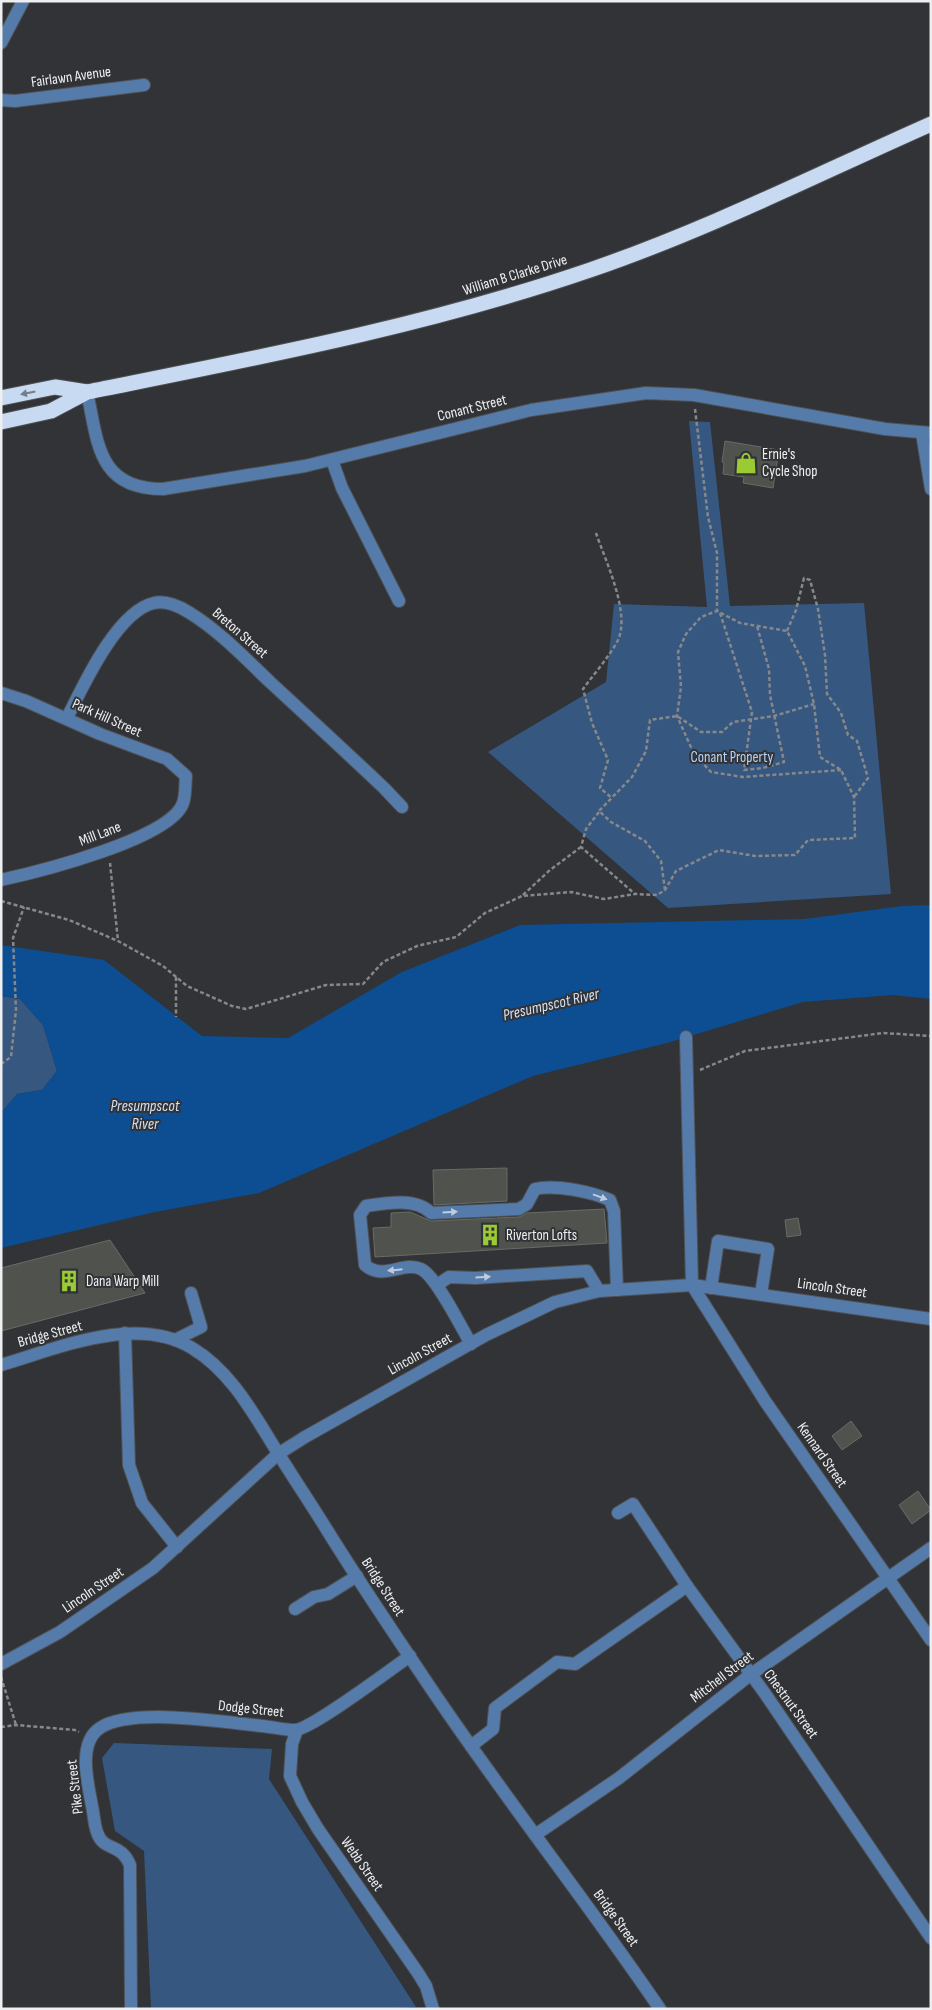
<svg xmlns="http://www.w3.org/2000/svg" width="932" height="2010" font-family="'Sofia Sans Condensed',sans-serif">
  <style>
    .green { fill: #365780 }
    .water { fill: #0d4d91 }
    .building { fill: #50524e; stroke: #696b67 }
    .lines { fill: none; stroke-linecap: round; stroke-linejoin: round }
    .minor-casing { stroke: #4f5154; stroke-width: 14 }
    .highway-casing { stroke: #4f5154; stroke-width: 17 }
    .path { stroke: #86888a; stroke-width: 2.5; stroke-dasharray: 4 2.5; stroke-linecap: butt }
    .minor { stroke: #557baa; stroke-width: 12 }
    .highway { stroke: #c8daf1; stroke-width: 15 }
    .oneway { fill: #757e8a }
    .oneway2 { fill: #bfccdb }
    .labels { text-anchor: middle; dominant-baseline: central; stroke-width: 4; stroke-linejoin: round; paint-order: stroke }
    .street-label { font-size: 15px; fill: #edeff0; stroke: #313336 }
    .poi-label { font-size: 15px; fill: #edeff0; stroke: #313336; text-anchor: start }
    .park-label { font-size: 15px; fill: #b6d4fb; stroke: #313336 }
    .water-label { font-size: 16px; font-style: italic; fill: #d1e0f4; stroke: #313336 }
  </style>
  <rect width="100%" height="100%" fill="#313336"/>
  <g class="green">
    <path d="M689,421L710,422L730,606L864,603L891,894L668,908L488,752L606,682L614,604L707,607Z"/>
    <path d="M1,996L20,999L43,1025L57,1071L42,1090L17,1094L1,1113Z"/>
    <path d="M114,1743L272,1749L269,1779L416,2007L382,2009H151L144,1851L115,1831L102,1758Z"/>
  </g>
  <path class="water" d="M931,905V999L893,995L803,1002L667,1043L533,1076L259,1193L155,1212L1,1248V1113L17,1094L42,1090L57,1071L43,1025L20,999L1,996V945L104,960L202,1036L288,1038L402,972L520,925L804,919L902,906Z"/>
  <g class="building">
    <path d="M725,441L779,450L773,488L743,483L744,477L723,474L724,463L722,462Z"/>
    <path d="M507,1168V1201L434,1205L433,1170Z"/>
    <path d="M604,1209L607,1243L375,1257L373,1228L391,1227V1213L410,1212L431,1221L519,1217L527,1213Z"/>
    <path d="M798,1218L801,1235L787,1237L785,1220Z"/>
    <path d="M110,1240L145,1293L1,1331V1268Z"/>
    <path d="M851,1421L862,1436L842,1450L832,1436Z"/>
    <path d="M918,1491L931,1510L912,1524L899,1505Z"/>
  </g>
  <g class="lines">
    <g class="minor-casing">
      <g id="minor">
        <path d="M1,43L23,1"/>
        <path d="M1,100L15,101L144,85"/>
        <path d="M87,392C98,442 97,489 163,489L305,466L531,410L646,393L694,395L885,429L931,433"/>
        <path d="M922,433L931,489"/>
        <path d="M332,460L342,488L399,601"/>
        <path d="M1,693L26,701L100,734L167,759L186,776C185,784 186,795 183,803C171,839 37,872 1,880"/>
        <path d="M67,718C83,686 117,611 154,603C166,600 181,607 190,613C219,631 245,658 270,682C308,717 346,752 384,788L402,807"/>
        <path d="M686,1037L692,1285"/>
        <path d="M437,1285L449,1277L475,1278L587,1271L599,1291"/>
        <path d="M692,1285L765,1401L931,1640"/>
        <path d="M711,1288L718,1241L768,1249L761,1294"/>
        <path d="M125,1333L129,1465L142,1503L177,1547"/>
        <path d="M175,1340L201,1327L191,1293"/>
        <path d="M471,1344C461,1327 436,1276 421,1269C403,1261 383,1281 365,1265L360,1215L366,1206C385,1203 416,1197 431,1213L519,1209L527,1204L535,1189C555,1184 592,1192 610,1200L614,1211L617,1290"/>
        <path d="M1,1365C59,1348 136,1314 192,1348C232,1372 254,1415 278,1453C294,1479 311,1504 327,1530C358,1580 391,1629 424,1678C499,1791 584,1897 660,2009"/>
        <path d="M618,1513L633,1504L687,1586L766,1695L931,1938"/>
        <path d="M295,1609L314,1597L328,1594L357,1576"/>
        <path d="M1,1664L60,1632L153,1568L278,1454L305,1437L486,1335L555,1302L599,1291L692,1285L931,1319"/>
        <path d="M297,1730L292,1744L290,1776L302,1802L318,1829L418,1973L426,1986L433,2009"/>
        <path d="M471,1746L493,1729L495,1708L557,1662L575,1664L687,1586"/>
        <path d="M535,1835L619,1778L750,1675L931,1548"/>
        <path d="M131,2009L130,1865C121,1842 103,1852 97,1832C94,1824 94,1815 92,1806C88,1784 77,1743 100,1728C131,1707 224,1722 262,1726C273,1727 285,1730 295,1730C312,1729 391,1669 410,1656"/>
      </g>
    </g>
    <g class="highway-casing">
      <g id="highway">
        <path d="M1,398L55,387L87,392"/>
        <path d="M1,422L51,411L87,392C256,358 427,326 590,270C707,230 818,174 931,124"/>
      </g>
    </g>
    <g class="path">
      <path d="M695,409L708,517L717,553V611"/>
      <path d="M596,533C605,560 632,615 617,642C608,658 594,674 583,689L592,723L608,760L600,788L612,798"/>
      <path d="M720,613L752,712L744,770L763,768L784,762L770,695L769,669L757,626"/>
      <path d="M787,631L796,610L804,578L810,580L818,609L825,655L827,694L841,713L848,735L857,741L868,778L854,797"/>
      <path d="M599,812L586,829L581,847L635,894"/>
      <path d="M110,863L118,941"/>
      <path d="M665,890L661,861L645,841L611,822L599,811L632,777L646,751L650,720L677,716L701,732H722L733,722L774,716L814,704"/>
      <path d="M523,895L550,870L581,847"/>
      <path d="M1,901L69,920L118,941L163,966L187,986L232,1006L246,1009L326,985L363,984L383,962L417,946L456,937L485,913L522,896L571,892L604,899L635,894L657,895L665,890L676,871L719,850L755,856L795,855L808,840L855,838L854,797L841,770L820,757L814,704L805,666L787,631L740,623L717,611L701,617L686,634L678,652L681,687L677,716L694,754L711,772L743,777L841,770"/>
      <path d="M176,977V1017"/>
      <path d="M1,1064L11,1057L16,1010L13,938L24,907"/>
      <path d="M700,1070L745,1051L883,1033L931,1036"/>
      <path d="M1,1677L16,1725"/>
      <path d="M1,1727L16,1725L75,1730L79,1732"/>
    </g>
    <use href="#minor" class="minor"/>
    <use href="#highway" class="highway"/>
  </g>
  <defs><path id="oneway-solid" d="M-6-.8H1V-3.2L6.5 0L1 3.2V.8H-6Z" transform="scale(1.25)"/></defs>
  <use class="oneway" href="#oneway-solid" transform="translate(28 393) rotate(169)"/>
  <g class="oneway2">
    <use href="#oneway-solid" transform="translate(600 1197) rotate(20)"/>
    <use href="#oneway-solid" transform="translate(450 1212) rotate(-3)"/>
    <use href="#oneway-solid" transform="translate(395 1270) rotate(174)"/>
    <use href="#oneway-solid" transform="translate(483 1277) rotate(-4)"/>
  </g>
  <defs>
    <g id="shop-bare" transform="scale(1.725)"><path d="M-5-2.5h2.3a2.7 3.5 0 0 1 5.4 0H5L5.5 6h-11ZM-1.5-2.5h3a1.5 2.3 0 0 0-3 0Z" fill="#9bcb32" stroke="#313336" stroke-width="2.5" paint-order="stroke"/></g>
    <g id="building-bare" transform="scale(1.725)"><path d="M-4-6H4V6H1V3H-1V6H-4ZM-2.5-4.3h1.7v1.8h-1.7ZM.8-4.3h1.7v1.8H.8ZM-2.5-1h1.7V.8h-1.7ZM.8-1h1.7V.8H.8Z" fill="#9bcb32" stroke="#313336" stroke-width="2.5" paint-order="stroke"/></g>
  </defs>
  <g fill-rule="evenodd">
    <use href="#shop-bare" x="746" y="463"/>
    <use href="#building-bare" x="490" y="1235"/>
    <use href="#building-bare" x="69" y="1281"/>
  </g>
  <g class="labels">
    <g class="street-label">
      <text transform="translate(71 77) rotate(-8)">Fairlawn Avenue</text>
      <text transform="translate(515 275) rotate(-17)">William B Clarke Drive</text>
      <text transform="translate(472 408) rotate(-14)">Conant Street</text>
      <text transform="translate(240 633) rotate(41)">Breton Street</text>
      <text transform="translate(107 718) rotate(24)">Park Hill Street</text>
      <text transform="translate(100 834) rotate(-21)">Mill Lane</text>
      <text transform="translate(832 1288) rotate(8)">Lincoln Street</text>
      <text transform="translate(50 1334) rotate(-15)">Bridge Street</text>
      <text transform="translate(420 1354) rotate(-29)">Lincoln Street</text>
      <text transform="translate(822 1455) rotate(55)">Kennard Street</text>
      <text transform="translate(383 1587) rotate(57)">Bridge Street</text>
      <text transform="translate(93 1590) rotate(-34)">Lincoln Street</text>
      <text transform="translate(722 1677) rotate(-37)">Mitchell Street</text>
      <text transform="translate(791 1704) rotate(54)">Chestnut Street</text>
      <text transform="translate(251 1709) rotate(6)">Dodge Street</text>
      <text transform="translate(75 1787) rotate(-97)">Pike Street</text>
      <text transform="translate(362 1864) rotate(55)">Webb Street</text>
      <text transform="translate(616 1918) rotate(54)">Bridge Street</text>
    </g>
    <g class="poi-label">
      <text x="762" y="454">Ernie's<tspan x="762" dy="17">Cycle Shop</tspan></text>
      <text x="506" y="1235">Riverton Lofts</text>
      <text x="86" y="1281">Dana Warp Mill</text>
    </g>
    <g class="park-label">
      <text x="732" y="757">Conant Property</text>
    </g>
    <g class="water-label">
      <text transform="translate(551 1005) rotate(-13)">Presumpscot River</text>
      <text x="145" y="1106">Presumpscot<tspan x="145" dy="18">River</tspan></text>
    </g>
  </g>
  <rect width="932" height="2010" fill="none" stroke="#edeff0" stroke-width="5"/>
</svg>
